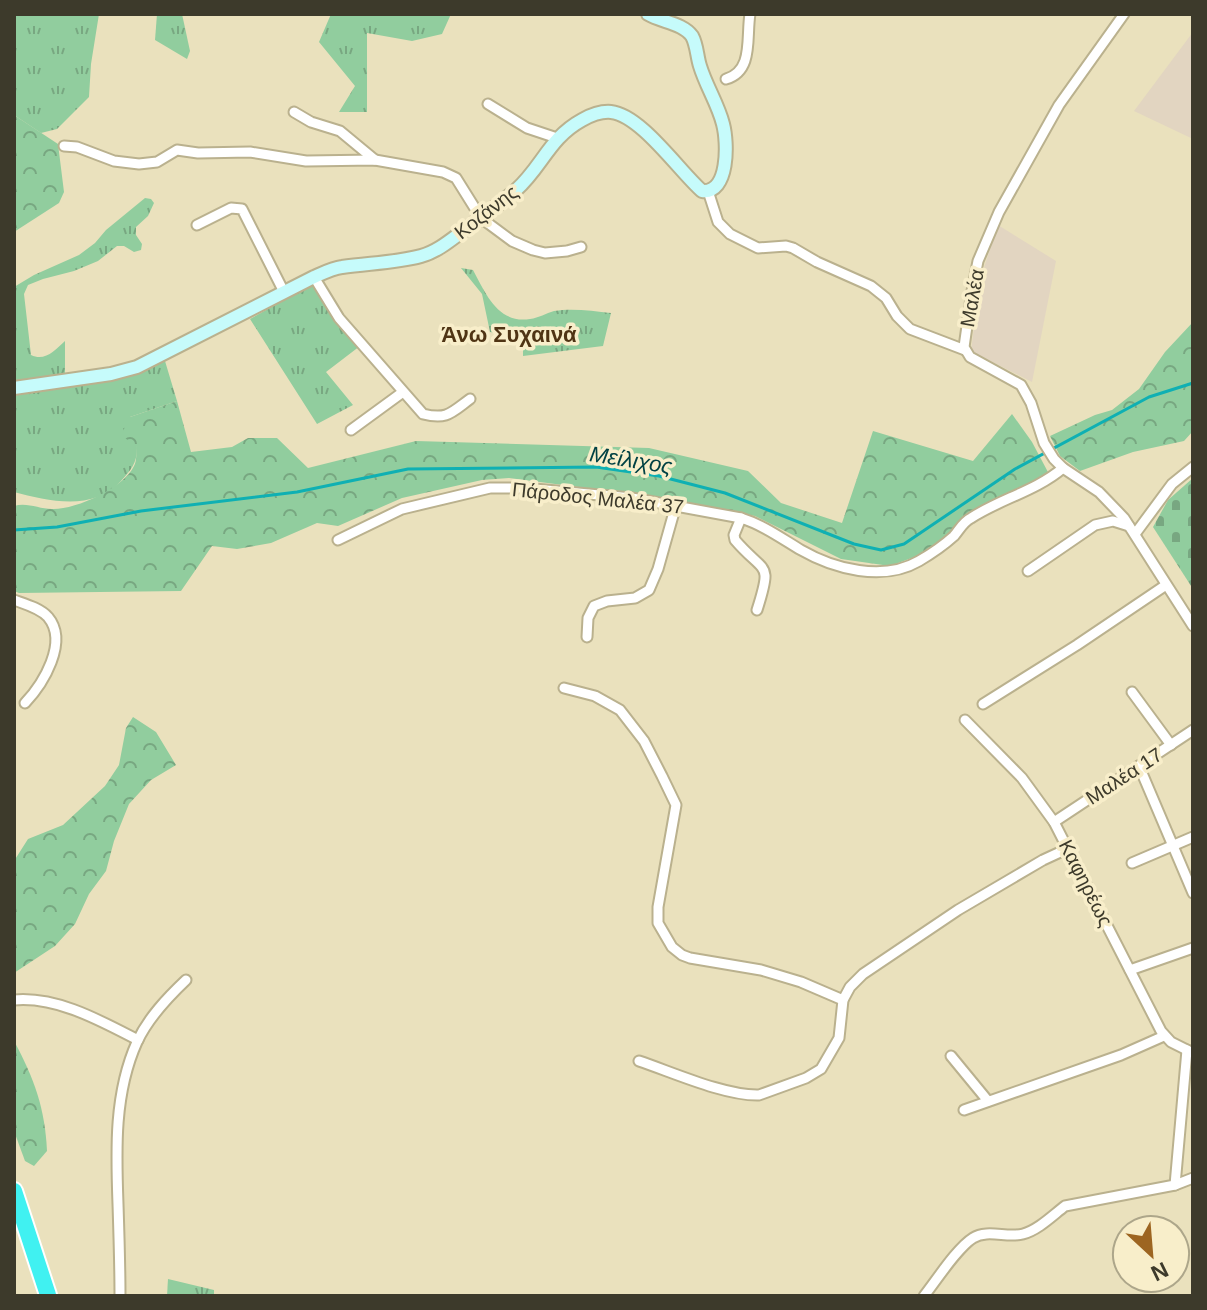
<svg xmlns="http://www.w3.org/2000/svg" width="1207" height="1310" font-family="Arial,sans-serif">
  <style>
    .industrial { fill: #e2d5c1 }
    .grass { fill: url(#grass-tufts) }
    .forest { fill: url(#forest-crowns) }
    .cemetery { fill: url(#cemetery-stones) }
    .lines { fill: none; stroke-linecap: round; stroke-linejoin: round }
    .stream { stroke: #0fb0b3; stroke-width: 3 }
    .street-casing { stroke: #bab18e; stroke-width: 13 }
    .secondary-casing { stroke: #bab18e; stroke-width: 16 }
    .highway-casing { stroke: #fff; stroke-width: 20 }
    .street { stroke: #fff; stroke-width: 9 }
    .secondary { stroke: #c6fbfb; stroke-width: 12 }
    .highway { stroke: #40f1f1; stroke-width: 16 }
    .labels { text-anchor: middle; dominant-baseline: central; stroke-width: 7; stroke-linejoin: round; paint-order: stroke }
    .street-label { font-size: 20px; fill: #3d3a2b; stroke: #f8eeca }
    .neighbourhood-label { font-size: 22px; font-weight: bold; fill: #4f3414; stroke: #f8eeca }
    .water-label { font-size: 22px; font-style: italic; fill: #024244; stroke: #f8eeca }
  </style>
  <defs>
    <pattern id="grass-tufts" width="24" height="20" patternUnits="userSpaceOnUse" patternTransform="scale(2)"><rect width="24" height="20" fill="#91cd9e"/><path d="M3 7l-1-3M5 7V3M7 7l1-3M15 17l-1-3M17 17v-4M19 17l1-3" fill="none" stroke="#78a781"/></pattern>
    <pattern id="forest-crowns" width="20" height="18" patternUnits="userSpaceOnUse" patternTransform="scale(2)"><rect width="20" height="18" fill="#91cd9e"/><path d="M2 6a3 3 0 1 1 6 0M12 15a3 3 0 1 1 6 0" fill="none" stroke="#78a781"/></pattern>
    <pattern id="cemetery-stones" width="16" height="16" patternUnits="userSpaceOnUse" patternTransform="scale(2)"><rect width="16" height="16" fill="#91cd9e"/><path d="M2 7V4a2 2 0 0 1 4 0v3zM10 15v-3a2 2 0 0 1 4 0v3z" fill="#78a781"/></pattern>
  </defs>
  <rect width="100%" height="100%" fill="#eae1bd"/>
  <g class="industrial">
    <path d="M1193,32V139L1134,111Z"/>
    <path d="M998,225L1056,261L1032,382L971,351L980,280Z"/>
  </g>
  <g class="grass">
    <path d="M14,14H99L91,64L89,97L57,129L41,133L14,115Z"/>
    <path d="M157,14H182L190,51L187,59L155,40Z"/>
    <path d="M331,14H451L442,34L412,41L367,33V112H339L355,86L319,42Z"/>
    <path d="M145,198L151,199L154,203L148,216L136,227V235L142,244L141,250L134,252L124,246H117L98,261L74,271L43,279L28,285L24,294L31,355C45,362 55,350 65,341V377L14,381V287L34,275L79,255L95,243L106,230Z"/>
    <path d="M461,268L473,270C486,294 498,324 530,319C539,318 546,313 554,311C572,308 593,311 611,313L603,346L523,356V338L490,332L482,294Z"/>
    <path d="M311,285L318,290L360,346L326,372L353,405L317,424L250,319Z"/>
    <path d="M165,361L177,401L130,417C132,427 137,438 137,448C137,463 131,470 121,481C93,512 49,501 14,492V392L142,371Z"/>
    <path d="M168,1279L214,1290V1296H167Z"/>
  </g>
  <g class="forest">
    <path d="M14,115L58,144L64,192L59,203L14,232Z"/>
    <path d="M1193,322V431L1184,441L1133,452L1080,471L1060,456L1050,436L1095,415L1112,410L1139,389L1165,352Z"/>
    <path d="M177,401L191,452L232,447L248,438H277L308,468L416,441L649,448L748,471L781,503L842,523L873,431L973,461L1012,414L1032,442L1049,474L968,514L943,539L917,556L890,566L841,559L755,516L609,491L509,478L482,480L402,498L338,526L317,523L271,543L237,549L212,546L181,591L19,593L14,591V506C27,502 39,509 52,509C75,510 124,488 134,466C137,461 136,452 137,447L121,435L130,417Z"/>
    <path d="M133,717L156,732L176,765L151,780L129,804L114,841L106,871L89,894L75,924L55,946L14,973V861L28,839L63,825L105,786L119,765L126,728Z"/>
    <path d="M14,1041C34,1078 45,1108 47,1151L34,1166L25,1161L14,1131Z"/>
  </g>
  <path class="cemetery" d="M1193,478V589L1153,527L1168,500Z"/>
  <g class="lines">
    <path class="stream" d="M14,530L57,527L141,511L297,492L408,469L596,467L659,476L725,493L854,544L881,550L904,544L1015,469L1149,397L1193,383"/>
    <g class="street-casing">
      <g id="street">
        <path d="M1124,14L1059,105L999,212L978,261L972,291L964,347L970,357L1021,385L1031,403L1044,443L1054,459L1063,468L1099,492L1124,518L1193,626"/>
        <path d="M726,79C754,71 746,37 750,14"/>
        <path d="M488,104L527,128L557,138"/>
        <path d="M294,112L311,122L340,131L375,160"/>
        <path d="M64,146L77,147L114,161L139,164L157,162L177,150L198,153L250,152L306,161L375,160L443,172L456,178L481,218L512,241L533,250L545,253L567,251L581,247"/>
        <path d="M708,191L718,222L730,234L758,248L786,246L793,248L817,262L871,286L886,298L897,316L910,329L965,350"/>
        <path d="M197,225L231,208L242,209L284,292"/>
        <path d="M314,277L339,318L423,414C447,420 451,413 470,399"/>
        <path d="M351,430L403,392"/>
        <path d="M741,518L734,535L735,540C765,575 773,560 757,610"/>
        <path d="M1135,534L1172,484L1193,467"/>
        <path d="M338,540L402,509L490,488H524L632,498L741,518C763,525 781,538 801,550C834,569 883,582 919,561C931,554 944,545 954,536C960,529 963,522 971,518C1000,499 1036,491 1063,468"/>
        <path d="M1028,571L1095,525L1113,521L1129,526"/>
        <path d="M14,600C25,604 40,608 48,617C69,642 43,684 25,703"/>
        <path d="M587,637L588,618L594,606L607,601L635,598L649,590L658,569L676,505"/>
        <path d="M564,688L595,696L620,710L644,741L662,776L676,805L658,907V923L672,947L682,955L690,958L761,970L801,982L843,1000"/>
        <path d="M1132,692L1171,745"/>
        <path d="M983,704L1077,645L1166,585"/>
        <path d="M965,720L1022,778L1054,822L1161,1031L1171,1042L1193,1053"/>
        <path d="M1139,766L1193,893"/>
        <path d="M1054,822L1193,730"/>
        <path d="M1132,863L1193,837"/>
        <path d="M1130,970L1193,948"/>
        <path d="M14,1000C57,996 101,1021 138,1040"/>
        <path d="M951,1056L988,1101"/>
        <path d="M639,1061C672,1072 725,1096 759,1095L806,1078L821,1069L839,1038L843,1000L850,987L863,974L958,910L1043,860L1069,848"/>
        <path d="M964,1110L1121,1055L1164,1036"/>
        <path d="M1175,1185L1193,1178"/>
        <path d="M120,1296C120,1265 119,1235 118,1204C116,1150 114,1093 137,1042C148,1018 167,998 186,980"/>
        <path d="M924,1296C936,1281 957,1248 973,1238C987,1229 1007,1238 1023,1234C1038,1230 1052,1216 1065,1206L1175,1185L1187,1050"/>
      </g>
    </g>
    <g class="secondary-casing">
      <path id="secondary" d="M14,388L111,374L137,367L314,277C323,273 333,268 342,267C369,263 395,263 421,256C439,251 453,238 467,228C484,215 500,204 516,190C542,167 549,138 582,120C591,115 600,111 611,112C641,115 680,172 702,191C729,194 728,143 723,124C718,104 706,86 700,66C697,57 697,45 692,36C683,23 661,22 648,14"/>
    </g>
    <g class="highway-casing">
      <path id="highway" d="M14,1191L48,1295"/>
    </g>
    <use href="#street" class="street"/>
    <use href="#secondary" class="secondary"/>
    <use href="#highway" class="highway"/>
  </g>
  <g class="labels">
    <g class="street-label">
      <text transform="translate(486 212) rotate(-38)">Κοζάνης</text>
      <text transform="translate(972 298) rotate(-80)">Μαλέα</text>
      <text transform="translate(598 498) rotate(6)">Πάροδος Μαλέα 37</text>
      <text transform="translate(1124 776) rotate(-33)">Μαλέα 17</text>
      <text transform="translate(1086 883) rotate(63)">Καφηρέως</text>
    </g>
    <g class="neighbourhood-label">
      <text x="509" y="334">Άνω Συχαινά</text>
    </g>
    <g class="water-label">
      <text transform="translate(631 460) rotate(9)">Μείλιχος</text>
    </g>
  </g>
  <rect width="1207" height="1310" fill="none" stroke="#3d3a2b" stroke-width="32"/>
  <g transform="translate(1151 1254) rotate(154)"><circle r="38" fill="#f8eeca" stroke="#ada68a" stroke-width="2"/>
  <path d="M0-6L14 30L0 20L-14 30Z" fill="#9d6521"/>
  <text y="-12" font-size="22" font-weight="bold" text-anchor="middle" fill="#3d3a2b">N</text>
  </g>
</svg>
